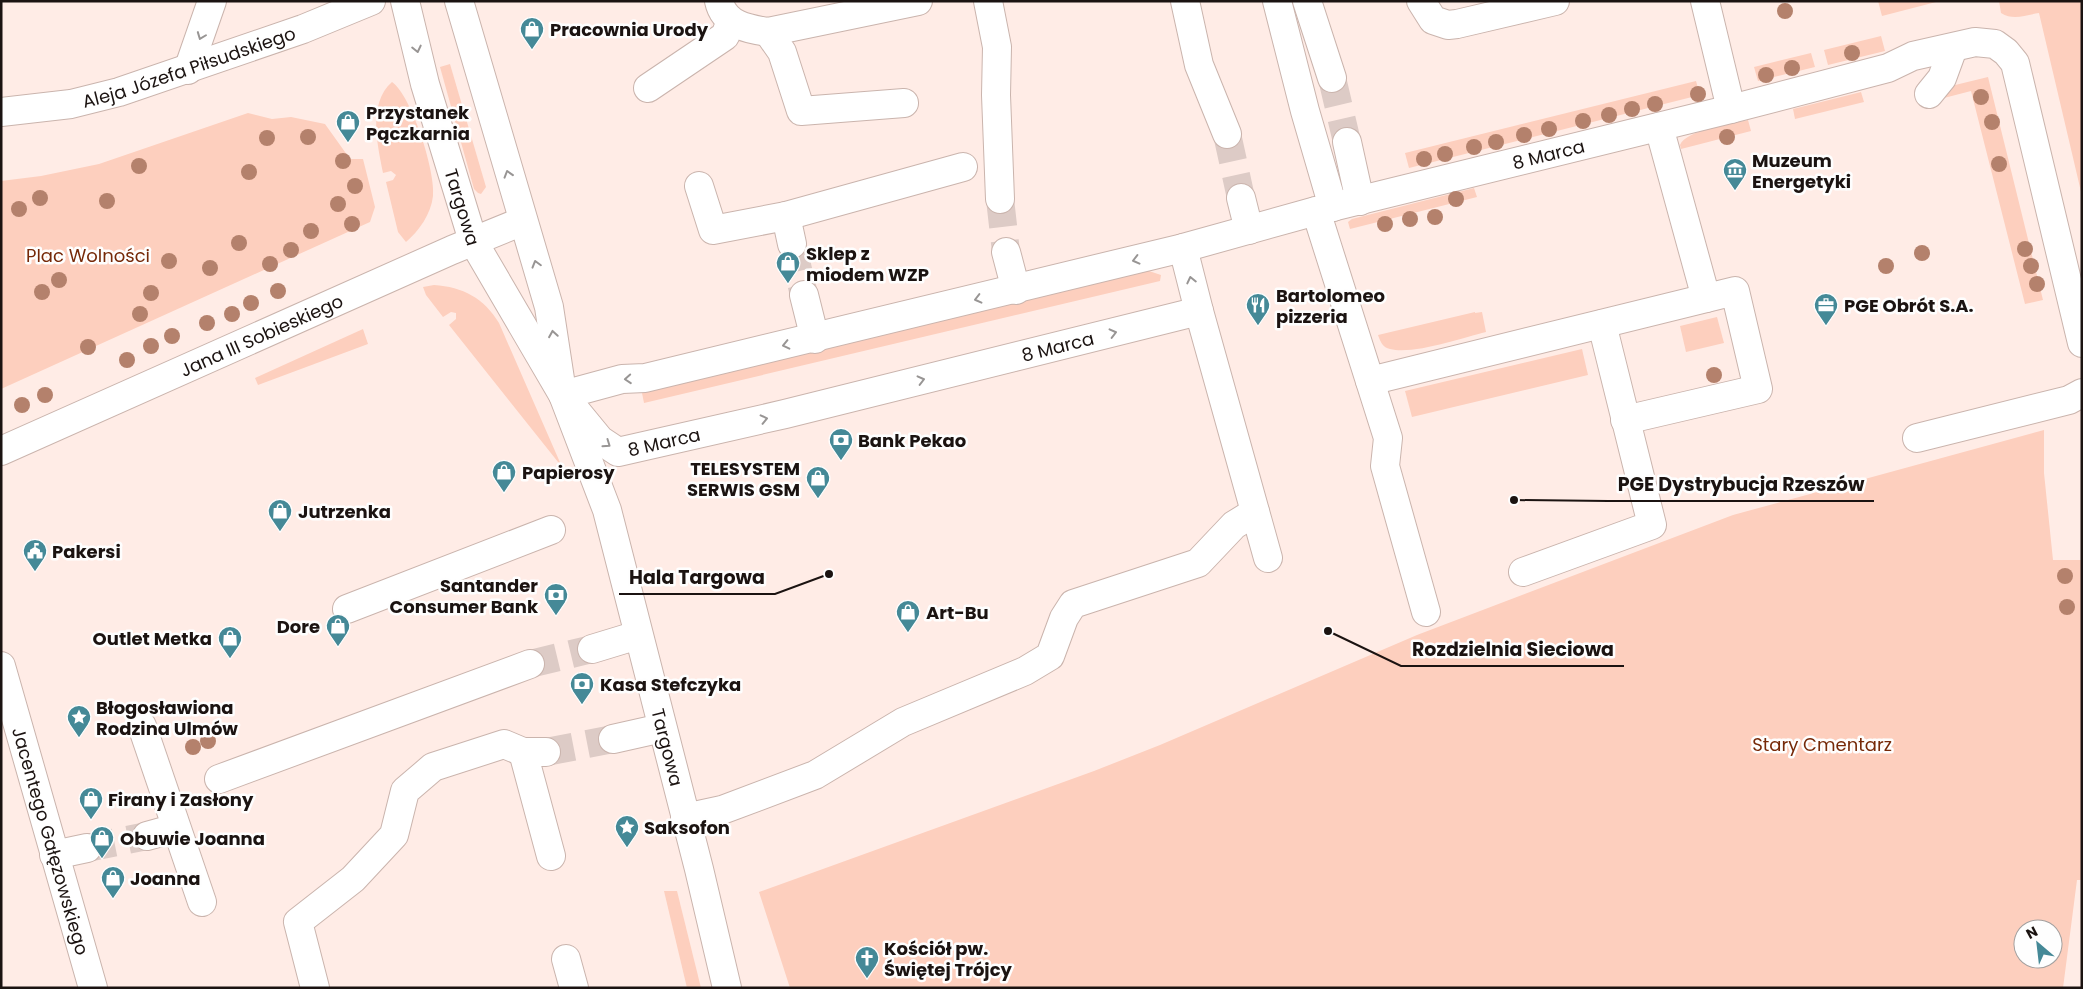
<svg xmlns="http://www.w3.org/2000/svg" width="2083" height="989" font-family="Poppins,sans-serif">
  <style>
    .green { fill: #fdcfbe; fill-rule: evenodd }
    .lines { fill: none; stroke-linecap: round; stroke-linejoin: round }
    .minor-tunnel { stroke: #ddcbc6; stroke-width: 28; stroke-dasharray: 28 14; stroke-linecap: butt }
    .minor-casing { stroke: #cab4ad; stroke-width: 30 }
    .major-casing { stroke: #cab4ad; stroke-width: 30 }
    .minor { stroke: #fff; stroke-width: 28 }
    .major { stroke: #fff; stroke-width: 28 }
    .tree { fill: #b4816c }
    .oneway { stroke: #989594 }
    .labels { text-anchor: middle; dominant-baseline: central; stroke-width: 5; stroke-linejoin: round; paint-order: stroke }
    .poi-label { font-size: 18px; font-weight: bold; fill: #1b1311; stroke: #fefefe; text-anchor: start }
    .street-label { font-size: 18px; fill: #1b1311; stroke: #fefefe }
    .park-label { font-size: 18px; fill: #762908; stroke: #fefefe }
    .leader { fill: none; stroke: #1b1311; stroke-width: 2 }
    .callout-dot { fill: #1b1311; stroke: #fefefe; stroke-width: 2 }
    .callout-label { font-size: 19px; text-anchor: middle; font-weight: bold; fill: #1b1311; stroke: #fefefe; stroke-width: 5; stroke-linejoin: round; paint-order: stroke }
  </style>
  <rect width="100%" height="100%" fill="#ffece6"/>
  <g class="green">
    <path d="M1878,1H1940L1882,16Z"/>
    <path d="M1999,1H2082V196L2039,13C2025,15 2014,21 2001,13Z"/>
    <path d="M1881,36L1885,51L1828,65L1824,50Z"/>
    <path d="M1811,53L1815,67L1758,81L1754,67Z"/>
    <path d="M450,64L486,187L481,194L478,193L474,189L440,67Z"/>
    <path d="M1988,77L2043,300L2025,304L1971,91L1944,98L1943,94L1947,87Z"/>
    <path d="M1696,81L1700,95L1409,168L1405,153Z"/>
    <path d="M392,82C412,96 436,173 433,196C431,214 419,231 406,242L398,232L386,182L393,180L396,175L391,171L383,173C378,146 367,104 392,82Z"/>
    <path d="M1861,92L1864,102L1795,119L1793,109Z"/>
    <path d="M248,113L272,119L291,117L325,124L350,159H363L375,207L370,222L1,389V181L41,176L99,164Z"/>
    <path d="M1748,120L1751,131L1681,149L1680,145C1686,130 1732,124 1748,120Z"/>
    <path d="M1474,188L1477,197L1350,229L1348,222L1352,219Z"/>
    <path d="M1146,270L1161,275L1160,281L644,403L641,388Z"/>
    <path d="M434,285C463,287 484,298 499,323L562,467L449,325L456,319V313L451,312L443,317L426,295L423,287Z"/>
    <path d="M1475,312V313L1482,312L1486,332C1462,338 1413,355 1390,349C1383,348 1380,341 1378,335Z"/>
    <path d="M1717,317L1724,343L1686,352L1680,326Z"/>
    <path d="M363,329L368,344L258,385L255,378Z"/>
    <path d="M1582,349L1588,375L1412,417L1405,391Z"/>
    <path d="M2044,430V473L2053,560H2082V880H2077L2063,988H790L759,892L1094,771L1160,745L1417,635L1733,515ZM2023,929H2053V959H2023Z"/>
    <path d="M664,891H677L701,988H687Z"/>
  </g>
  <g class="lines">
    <g class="minor-tunnel">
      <path d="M1332,78L1347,142"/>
      <path d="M1227,134L1241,198"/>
      <path d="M1000,199L1006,252"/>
      <path d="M792,244L804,295"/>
      <path d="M530,664L592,649"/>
      <path d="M546,752L613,739"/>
      <path d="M87,848L147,836"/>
    </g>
    <g class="minor-casing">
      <g id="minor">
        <path id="s1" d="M405,1L425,84L473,241L563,395L607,510L699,869L727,988"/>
        <path d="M459,1L549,307L560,379"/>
        <path d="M719,1C724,25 748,29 768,32L918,1"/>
        <path d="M988,1L997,47L996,95L1000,199"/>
        <path d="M1185,1L1199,65L1227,134"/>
        <path d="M1277,1L1305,111L1333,207"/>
        <path d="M1307,1L1332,78"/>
        <path d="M1421,1L1433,20L1448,25L1457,24L1555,1"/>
        <path d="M1705,1L1731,109"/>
        <path d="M768,32L782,52L801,111L904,103"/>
        <path d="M188,70L212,1"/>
        <path d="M648,88L725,36L731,21"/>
        <path d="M1929,94L1942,78L1953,48"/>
        <path d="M1659,127L1706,298"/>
        <path d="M1347,142L1360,201"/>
        <path d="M699,186L713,230L786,216L963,167"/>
        <path d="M1241,198L1249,230"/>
        <path d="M1316,211L1388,438L1385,466L1426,612"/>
        <path d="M786,216L792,244"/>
        <path d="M1183,248L1199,311L1268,558"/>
        <path d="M1006,252L1016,290"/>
        <path d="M804,295L815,339"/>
        <path d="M1370,381L1735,291L1758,389L1625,420"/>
        <path id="s2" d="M563,395L622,379L645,378L1183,248L1316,211L1731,109L1888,68L1913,56L1975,42L1995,44L2006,52L2015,63L2082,343"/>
        <path id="s3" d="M577,412L600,440L618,452L785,414L1199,311"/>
        <path d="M1917,438L2069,400L2082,393"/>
        <path id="s4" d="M1,451L452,250L523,221"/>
        <path d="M1523,572L1652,525L1602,324"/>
        <path d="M347,609L551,530"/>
        <path d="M592,649L638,635"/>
        <path id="s5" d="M1,666L93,988"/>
        <path d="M142,726L202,902"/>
        <path d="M613,739L662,728"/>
        <path d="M523,752L551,856"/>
        <path d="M219,779L530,664"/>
        <path d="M685,818L722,810L815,775L903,722L1025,671L1050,656L1064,618L1073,604L1198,563L1234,525L1255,512"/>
        <path d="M147,836L176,828"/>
        <path d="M54,855L87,848"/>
        <path d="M566,959L574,988"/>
        <path d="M315,988L298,922L353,879L394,835L405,791L433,767L504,744L523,752H546"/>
      </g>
    </g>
    <g class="major-casing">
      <g id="major">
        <path id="s6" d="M1,112L71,104L119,92L303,29L371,1"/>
      </g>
    </g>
    <use href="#minor" class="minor"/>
    <use href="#major" class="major"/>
  </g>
  <g class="tree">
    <circle cx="1785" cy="11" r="8"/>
    <circle cx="1852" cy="53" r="8"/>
    <circle cx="1792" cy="68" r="8"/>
    <circle cx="1766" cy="75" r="8"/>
    <circle cx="1698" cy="94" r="8"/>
    <circle cx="1981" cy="97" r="8"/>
    <circle cx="1655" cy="104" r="8"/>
    <circle cx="1632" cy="109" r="8"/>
    <circle cx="1609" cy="115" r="8"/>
    <circle cx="1583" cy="121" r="8"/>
    <circle cx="1992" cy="122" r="8"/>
    <circle cx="1549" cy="129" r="8"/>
    <circle cx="1524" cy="135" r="8"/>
    <circle cx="308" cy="137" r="8"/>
    <circle cx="1727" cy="137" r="8"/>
    <circle cx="267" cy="138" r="8"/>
    <circle cx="1496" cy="142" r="8"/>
    <circle cx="1474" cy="147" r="8"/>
    <circle cx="1445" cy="154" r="8"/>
    <circle cx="1424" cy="159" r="8"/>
    <circle cx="343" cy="161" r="8"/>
    <circle cx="1999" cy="164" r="8"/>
    <circle cx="139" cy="166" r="8"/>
    <circle cx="249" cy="172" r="8"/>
    <circle cx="355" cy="186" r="8"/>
    <circle cx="40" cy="198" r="8"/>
    <circle cx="1456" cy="199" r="8"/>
    <circle cx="107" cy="201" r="8"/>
    <circle cx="338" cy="204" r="8"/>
    <circle cx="19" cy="209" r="8"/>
    <circle cx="1435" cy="217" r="8"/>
    <circle cx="1410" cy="219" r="8"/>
    <circle cx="352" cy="224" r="8"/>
    <circle cx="1385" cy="224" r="8"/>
    <circle cx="311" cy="231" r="8"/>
    <circle cx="239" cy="243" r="8"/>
    <circle cx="2025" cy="249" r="8"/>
    <circle cx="291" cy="250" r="8"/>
    <circle cx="1922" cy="253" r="8"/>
    <circle cx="169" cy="261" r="8"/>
    <circle cx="270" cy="264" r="8"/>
    <circle cx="1886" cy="266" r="8"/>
    <circle cx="2031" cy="266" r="8"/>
    <circle cx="210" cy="268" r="8"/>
    <circle cx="59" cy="280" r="8"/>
    <circle cx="2037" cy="284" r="8"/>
    <circle cx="278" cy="291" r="8"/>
    <circle cx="42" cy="292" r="8"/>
    <circle cx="151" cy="293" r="8"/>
    <circle cx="251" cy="303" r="8"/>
    <circle cx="140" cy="314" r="8"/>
    <circle cx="232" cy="314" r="8"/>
    <circle cx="207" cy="323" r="8"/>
    <circle cx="172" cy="336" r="8"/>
    <circle cx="151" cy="346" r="8"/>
    <circle cx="88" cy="347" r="8"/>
    <circle cx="127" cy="360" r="8"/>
    <circle cx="1714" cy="375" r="8"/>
    <circle cx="45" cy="395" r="8"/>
    <circle cx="22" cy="405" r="8"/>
    <circle cx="2065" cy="576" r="8"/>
    <circle cx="2067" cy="607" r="8"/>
    <circle cx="208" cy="741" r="8"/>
    <circle cx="193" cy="747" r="8"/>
  </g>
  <defs><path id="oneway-chevron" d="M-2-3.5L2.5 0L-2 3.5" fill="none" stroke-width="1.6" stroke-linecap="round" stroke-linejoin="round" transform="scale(1.25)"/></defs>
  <g class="oneway">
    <use href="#oneway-chevron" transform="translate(201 36) rotate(111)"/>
    <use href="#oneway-chevron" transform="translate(417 49) rotate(77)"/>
    <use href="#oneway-chevron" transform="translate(508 174) rotate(-107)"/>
    <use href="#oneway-chevron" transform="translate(1136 260) rotate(166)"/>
    <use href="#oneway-chevron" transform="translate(536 264) rotate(-106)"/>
    <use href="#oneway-chevron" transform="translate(1191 280) rotate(-103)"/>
    <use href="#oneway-chevron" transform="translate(978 299) rotate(166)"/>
    <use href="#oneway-chevron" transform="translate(1113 333) rotate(-14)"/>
    <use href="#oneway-chevron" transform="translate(553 334) rotate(-99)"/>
    <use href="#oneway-chevron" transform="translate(786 345) rotate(167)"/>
    <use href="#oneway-chevron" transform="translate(628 379) rotate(176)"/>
    <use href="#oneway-chevron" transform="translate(921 380) rotate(-14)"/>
    <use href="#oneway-chevron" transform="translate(764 419) rotate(-13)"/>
    <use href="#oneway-chevron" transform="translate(607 444) rotate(35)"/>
  </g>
  <defs>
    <g id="shop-pin" transform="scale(1.25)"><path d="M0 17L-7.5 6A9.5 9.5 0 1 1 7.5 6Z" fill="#458997" stroke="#fefefe"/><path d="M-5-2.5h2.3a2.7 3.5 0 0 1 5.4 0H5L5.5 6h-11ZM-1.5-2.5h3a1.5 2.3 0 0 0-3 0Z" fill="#fff"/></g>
    <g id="museum-pin" transform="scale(1.25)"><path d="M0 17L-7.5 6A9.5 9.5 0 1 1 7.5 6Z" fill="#458997" stroke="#fefefe"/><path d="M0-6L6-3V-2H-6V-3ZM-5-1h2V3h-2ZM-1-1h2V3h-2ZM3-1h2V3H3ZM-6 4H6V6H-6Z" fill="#fff"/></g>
    <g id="restaurant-pin" transform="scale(1.25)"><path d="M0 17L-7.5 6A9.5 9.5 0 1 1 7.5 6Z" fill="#458997" stroke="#fefefe"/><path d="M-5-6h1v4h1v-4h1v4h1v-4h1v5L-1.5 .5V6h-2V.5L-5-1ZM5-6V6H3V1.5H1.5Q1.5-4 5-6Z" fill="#fff"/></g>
    <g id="office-pin" transform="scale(1.25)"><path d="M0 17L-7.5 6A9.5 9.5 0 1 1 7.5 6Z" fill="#458997" stroke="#fefefe"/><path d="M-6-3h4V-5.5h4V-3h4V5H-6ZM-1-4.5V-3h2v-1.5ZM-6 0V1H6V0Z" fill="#fff"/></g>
    <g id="bank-pin" transform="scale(1.25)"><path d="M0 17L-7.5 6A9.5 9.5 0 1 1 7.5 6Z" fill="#458997" stroke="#fefefe"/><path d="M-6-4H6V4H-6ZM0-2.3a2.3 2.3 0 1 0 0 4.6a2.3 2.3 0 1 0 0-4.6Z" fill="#fff"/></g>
    <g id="civic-pin" transform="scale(1.25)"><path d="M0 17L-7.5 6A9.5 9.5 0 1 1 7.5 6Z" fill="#458997" stroke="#fefefe"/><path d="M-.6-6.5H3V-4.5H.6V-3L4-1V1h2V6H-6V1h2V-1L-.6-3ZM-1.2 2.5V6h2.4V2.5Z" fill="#fff"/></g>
    <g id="sight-pin" transform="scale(1.25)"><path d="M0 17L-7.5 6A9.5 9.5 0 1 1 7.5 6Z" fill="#458997" stroke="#fefefe"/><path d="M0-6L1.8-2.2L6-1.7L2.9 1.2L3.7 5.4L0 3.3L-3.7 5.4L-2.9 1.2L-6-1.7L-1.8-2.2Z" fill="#fff"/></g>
    <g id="church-pin" transform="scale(1.25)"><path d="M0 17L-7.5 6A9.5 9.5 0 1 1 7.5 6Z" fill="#458997" stroke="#fefefe"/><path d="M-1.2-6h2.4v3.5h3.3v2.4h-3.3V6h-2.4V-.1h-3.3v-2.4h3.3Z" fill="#fff"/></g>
  </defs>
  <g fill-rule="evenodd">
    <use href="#shop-pin" x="532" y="29"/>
    <use href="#shop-pin" x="348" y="122"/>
    <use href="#museum-pin" x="1735" y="170"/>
    <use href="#shop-pin" x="788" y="263"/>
    <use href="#restaurant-pin" x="1258" y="305"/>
    <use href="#office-pin" x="1826" y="305"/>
    <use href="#bank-pin" x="841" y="440"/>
    <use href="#shop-pin" x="504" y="472"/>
    <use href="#shop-pin" x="818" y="478"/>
    <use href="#shop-pin" x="280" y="511"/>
    <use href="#civic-pin" x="35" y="551"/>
    <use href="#bank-pin" x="556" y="595"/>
    <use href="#shop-pin" x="908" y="612"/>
    <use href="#shop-pin" x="338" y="626"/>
    <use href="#shop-pin" x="230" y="638"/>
    <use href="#bank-pin" x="582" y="684"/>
    <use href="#sight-pin" x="79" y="717"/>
    <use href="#shop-pin" x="91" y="799"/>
    <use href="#sight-pin" x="627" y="827"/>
    <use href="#shop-pin" x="102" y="838"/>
    <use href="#shop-pin" x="113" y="878"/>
    <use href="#church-pin" x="867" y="958"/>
  </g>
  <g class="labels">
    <g class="poi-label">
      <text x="550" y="29">Pracownia Urody</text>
      <text x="366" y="112">Przystanek<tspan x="366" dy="21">Pączkarnia</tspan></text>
      <text x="1752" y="160">Muzeum<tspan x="1752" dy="21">Energetyki</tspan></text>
      <text x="806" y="253">Sklep z<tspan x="806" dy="21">miodem WZP</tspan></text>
      <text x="1276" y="295">Bartolomeo<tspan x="1276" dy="21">pizzeria</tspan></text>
      <text x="1844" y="305">PGE Obrót S.A.</text>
      <text x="858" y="440">Bank Pekao</text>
      <text x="800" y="468" text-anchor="end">TELESYSTEM<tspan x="800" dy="21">SERWIS GSM</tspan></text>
      <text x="522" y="472">Papierosy</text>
      <text x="298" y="511">Jutrzenka</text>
      <text x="52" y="551">Pakersi</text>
      <text x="538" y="585" text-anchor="end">Santander<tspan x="538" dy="21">Consumer Bank</tspan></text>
      <text x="926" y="612">Art-Bu</text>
      <text x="320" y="626" text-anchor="end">Dore</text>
      <text x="212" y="638" text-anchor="end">Outlet Metka</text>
      <text x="600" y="684">Kasa Stefczyka</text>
      <text x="96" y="707">Błogosławiona<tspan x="96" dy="21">Rodzina Ulmów</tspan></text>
      <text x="108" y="799">Firany i Zasłony</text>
      <text x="644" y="827">Saksofon</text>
      <text x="120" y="838">Obuwie Joanna</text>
      <text x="130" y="878">Joanna</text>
      <text x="884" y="948">Kościół pw.<tspan x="884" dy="21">Świętej Trójcy</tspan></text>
    </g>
    <g class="street-label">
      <text stroke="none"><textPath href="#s6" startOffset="194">Aleja Józefa Piłsudskiego</textPath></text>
      <text stroke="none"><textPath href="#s2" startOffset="1015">8 Marca</textPath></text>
      <text stroke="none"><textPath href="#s1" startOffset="214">Targowa</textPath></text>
      <text stroke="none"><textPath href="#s4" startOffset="285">Jana III Sobieskiego</textPath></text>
      <text stroke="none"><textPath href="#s3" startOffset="510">8 Marca</textPath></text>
      <text stroke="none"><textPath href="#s3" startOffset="105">8 Marca</textPath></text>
      <text stroke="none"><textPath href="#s1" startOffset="796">Targowa</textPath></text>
      <text stroke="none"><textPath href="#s5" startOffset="182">Jacentego Gałęzowskiego</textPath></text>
    </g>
    <g class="park-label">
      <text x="88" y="255">Plac Wolności</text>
      <text x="1822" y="744">Stary Cmentarz</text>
    </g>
  </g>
  <path class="leader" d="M1514 500L1608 501H1874M829 574L775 594H619M1328 631L1401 666H1624"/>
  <g class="callout-dot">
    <circle cx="1514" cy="500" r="5"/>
    <circle cx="829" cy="574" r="5"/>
    <circle cx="1328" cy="631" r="5"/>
  </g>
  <g class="callout-label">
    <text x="1741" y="491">PGE Dystrybucja Rzeszów</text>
    <text x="697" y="584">Hala Targowa</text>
    <text x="1513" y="656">Rozdzielnia Sieciowa</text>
  </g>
  <rect width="2083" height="989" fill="none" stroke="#1b1311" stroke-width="5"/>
  <g transform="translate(2038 944) rotate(332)"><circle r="24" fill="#fefefe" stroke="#a3a09f"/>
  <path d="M0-4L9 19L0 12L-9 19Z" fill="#458997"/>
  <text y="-8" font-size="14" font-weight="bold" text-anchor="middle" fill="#1b1311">N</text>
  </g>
</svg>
